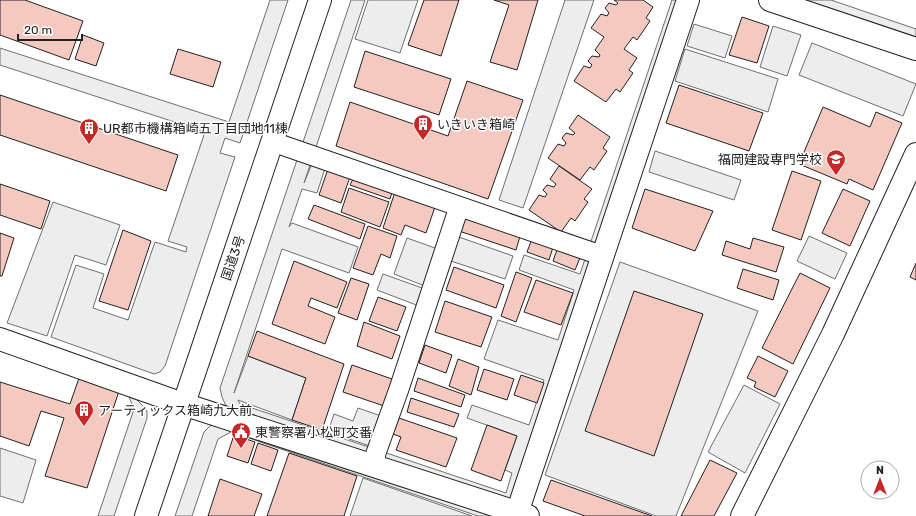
<svg xmlns="http://www.w3.org/2000/svg" width="916" height="516" font-family="Rubik,'Noto Sans JP',sans-serif">
  <style>
    .parking { fill: #ededed; stroke: #6f6f6f }
    .building { fill: #f3c9c0; stroke: #222 }
    .lines { fill: none; stroke-linecap: round; stroke-linejoin: round }
    .street-casing { stroke: #222; stroke-width: 21 }
    .secondary-casing { stroke: #222; stroke-width: 24 }
    .highway-casing { stroke: #222; stroke-width: 24 }
    .street { stroke: #fff; stroke-width: 19 }
    .secondary { stroke: #fff; stroke-width: 22 }
    .highway { stroke: #fff; stroke-width: 22 }
    .labels { text-anchor: middle; dominant-baseline: central; stroke-width: 3; stroke-linejoin: round; paint-order: stroke }
    .poi-label { font-size: 13px; fill: #222; stroke: #fff; text-anchor: start }
    .street-label { font-size: 13px; fill: #222; stroke: #fff }
  </style>
  <rect width="100%" height="100%" fill="#fff"/>
  <g class="parking">
    <path d="M270,0H288L240,143L225,138L220,153L235,157L165,366L160,372L154,374L51,337L76,265L104,274L93,308L128,320L155,242L186,252L187,247L168,241L205,132L0,65V48L229,122Z"/>
    <path d="M351,0H365L304,183L313,161L326,165L317,193L302,189L289,227L292,223L358,247L349,273L282,249L234,393L248,356L306,378L292,420L238,400L240,404L506,493L512,473L505,470L517,436L467,418L472,405L529,425L544,380L484,359L498,320L558,340L574,290L519,270L524,255L580,274L672,0H679L511,497L507,500L226,406L222,397L220,388Z"/>
    <path d="M368,0H418L400,53L355,39Z"/>
    <path d="M565,0H594L523,208L499,200Z"/>
    <path d="M806,0H831L916,29V37Z"/>
    <path d="M694,24L732,36L725,58L687,46Z"/>
    <path d="M773,26L801,35L787,76L760,67Z"/>
    <path d="M812,43L916,84L903,116L799,75Z"/>
    <path d="M685,49L778,79L768,112L675,81Z"/>
    <path d="M655,151L741,180L734,200L649,172Z"/>
    <path d="M53,202L120,225L106,265L75,255L47,336L7,323Z"/>
    <path d="M456,236L513,256L505,279L448,260Z"/>
    <path d="M809,236L847,253L835,279L797,261Z"/>
    <path d="M407,238L438,249L425,286L394,274Z"/>
    <path d="M620,262L758,311L676,516H656L545,475Z"/>
    <path d="M383,274L425,289L419,306L377,290Z"/>
    <path d="M744,385L780,404L745,473L708,452Z"/>
    <path d="M129,397L137,400L143,406L147,411V418L114,516H98L134,409Z"/>
    <path d="M358,408L384,417L373,447L328,432L334,414L353,421Z"/>
    <path d="M218,423L493,516H478L231,432L218,439L192,516H175L204,432L210,426Z"/>
    <path d="M0,448L36,460L23,503L0,496Z"/>
    <path d="M363,478L472,516H350Z"/>
  </g>
  <g class="building">
    <path d="M0,0H25L83,21L69,60L0,35Z"/>
    <path d="M424,0H459L441,56L408,45Z"/>
    <path d="M494,0H538L517,70L490,62L509,5Z"/>
    <path d="M614,0H643L653,7L646,18L650,21L637,40L633,37L624,49L637,58L629,70L633,73L620,92L616,89L606,102L574,81L584,66L590,68L592,65L588,61L592,56L599,57L600,55L595,50L604,37L591,28L601,14L607,16L609,13L605,8L609,3L616,5L618,3Z"/>
    <path d="M742,17L769,26L757,63L729,55Z"/>
    <path d="M83,35L104,43L96,66L75,59Z"/>
    <path d="M178,49L221,62L213,87L170,74Z"/>
    <path d="M365,51L451,79L439,115L354,87Z"/>
    <path d="M467,81L523,100L488,199L336,146L350,102L448,136Z"/>
    <path d="M679,85L763,113L749,151L666,123Z"/>
    <path d="M0,95L178,155L166,191L0,135Z"/>
    <path d="M823,107L870,127L876,112L902,123L873,190L849,179L847,184L799,164Z"/>
    <path d="M578,115L610,137L603,148L607,151L594,170L590,167L580,180L548,158L558,144L564,146L566,143L562,138L566,133L573,135L575,133L569,128Z"/>
    <path d="M329,166L351,174L341,203L319,195Z"/>
    <path d="M559,166L592,189L584,199L588,202L575,221L571,218L561,232L529,210L539,195L545,197L547,194L543,190L547,185L554,187L556,184L550,179Z"/>
    <path d="M792,171L821,181L801,240L772,230Z"/>
    <path d="M355,175L393,189L390,199L350,185Z"/>
    <path d="M0,184L50,201L41,229L0,215Z"/>
    <path d="M349,188L389,202L380,227L341,212Z"/>
    <path d="M396,189L436,204L426,233L405,225L401,235L383,228Z"/>
    <path d="M645,189L713,211L695,251L632,228Z"/>
    <path d="M843,189L870,201L850,246L822,233Z"/>
    <path d="M314,205L365,224L360,239L308,219Z"/>
    <path d="M465,213L521,233L516,250L459,231Z"/>
    <path d="M368,226L397,236L390,258L381,254L373,275L353,268Z"/>
    <path d="M123,230L151,241L128,310L99,301Z"/>
    <path d="M0,233L14,238L2,276H0Z"/>
    <path d="M533,236L554,244L549,260L527,252Z"/>
    <path d="M753,238L784,247L776,272L722,255L726,241L750,249Z"/>
    <path d="M559,244L582,253L575,270L553,261Z"/>
    <path d="M294,261L347,282L337,308L311,298L308,306L335,317L325,344L272,324Z"/>
    <path d="M916,263V280L910,277Z"/>
    <path d="M454,267L504,285L496,308L446,290Z"/>
    <path d="M743,269L779,280L773,300L737,288Z"/>
    <path d="M516,272L532,278L516,322L501,316Z"/>
    <path d="M800,273L830,288L793,364L762,348Z"/>
    <path d="M351,278L369,284L357,320L338,313Z"/>
    <path d="M536,280L573,293L561,325L524,312Z"/>
    <path d="M634,291L703,314L654,456L585,431Z"/>
    <path d="M378,297L406,307L397,331L369,321Z"/>
    <path d="M445,301L492,317L481,347L435,332Z"/>
    <path d="M364,322L400,336L392,359L357,346Z"/>
    <path d="M257,331L344,364L322,430L292,420L306,378L248,356Z"/>
    <path d="M425,345L452,355L446,373L419,363Z"/>
    <path d="M758,356L788,371L775,397L754,387L756,382L747,378Z"/>
    <path d="M458,359L479,367L471,395L449,386Z"/>
    <path d="M352,365L392,379L384,406L343,392Z"/>
    <path d="M484,369L514,379L507,400L477,390Z"/>
    <path d="M521,375L544,383L537,403L514,395Z"/>
    <path d="M79,378L119,391L87,488L45,476L64,418L41,411L29,446L0,436V382L70,404Z"/>
    <path d="M418,378L465,395L461,407L414,391Z"/>
    <path d="M411,398L459,414L454,427L407,412Z"/>
    <path d="M399,418L457,438L446,467L396,450L401,437L393,434Z"/>
    <path d="M487,425L517,436L501,481L471,470Z"/>
    <path d="M234,435L255,442L248,463L227,456Z"/>
    <path d="M258,443L278,450L271,471L251,464Z"/>
    <path d="M289,453L357,476L344,516H267Z"/>
    <path d="M710,460L737,473L714,516H681Z"/>
    <path d="M220,479L262,494L254,516H208Z"/>
    <path d="M551,480L652,516H585L543,501Z"/>
  </g>
  <g class="lines">
    <g class="street-casing">
      <g id="street">
        <path d="M273,142L603,256"/>
        <path d="M374,466L376,453L399,389L459,207"/>
      </g>
    </g>
    <g class="secondary-casing">
      <g id="secondary">
        <path d="M770,0L916,49"/>
        <path d="M0,339L183,404L528,516"/>
        <path d="M516,516L688,0"/>
        <path d="M742,516L833,334L916,154"/>
      </g>
    </g>
    <g class="highway-casing">
      <path id="highway" d="M146,516L320,0"/>
    </g>
    <use href="#street" class="street"/>
    <use href="#secondary" class="secondary"/>
    <use href="#highway" class="highway"/>
  </g>
  <defs>
    <g id="building-pin" transform="scale(1)"><path d="M0 17L-7.5 6A9.5 9.5 0 1 1 7.5 6Z" fill="#c62828" stroke="#fff"/><path d="M-4-6H4V6H1V3H-1V6H-4ZM-2.5-4.3h1.7v1.8h-1.7ZM.8-4.3h1.7v1.8H.8ZM-2.5-1h1.7V.8h-1.7ZM.8-1h1.7V.8H.8Z" fill="#fff"/></g>
    <g id="university-pin" transform="scale(1)"><path d="M0 17L-7.5 6A9.5 9.5 0 1 1 7.5 6Z" fill="#c62828" stroke="#fff"/><path d="M0-5L7-2L0 1L-7-2ZM-4 1L0 2.5L4 1V4Q0 6-4 4Z" fill="#fff"/></g>
    <g id="civic-pin" transform="scale(1)"><path d="M0 17L-7.5 6A9.5 9.5 0 1 1 7.5 6Z" fill="#c62828" stroke="#fff"/><path d="M-.6-6.5H3V-4.5H.6V-3L4-1V1h2V6H-6V1h2V-1L-.6-3ZM-1.2 2.5V6h2.4V2.5Z" fill="#fff"/></g>
  </defs>
  <g fill-rule="evenodd">
    <use href="#building-pin" x="423" y="124"/>
    <use href="#building-pin" x="89" y="128"/>
    <use href="#university-pin" x="836" y="159"/>
    <use href="#building-pin" x="84" y="410"/>
    <use href="#civic-pin" x="241" y="432"/>
  </g>
  <g class="labels">
    <g class="poi-label">
      <text x="437" y="124">いきいき箱崎</text>
      <text x="103" y="128">UR都市機構箱崎五丁目団地11棟</text>
      <text x="822" y="159" text-anchor="end">福岡建設専門学校</text>
      <text x="98" y="410">アーティックス箱崎九大前</text>
      <text x="255" y="432">東警察署小松町交番</text>
    </g>
    <g class="street-label">
      <text transform="translate(233 258) rotate(-71)">国道3号</text>
    </g>
  </g>
  <g transform="translate(880 480)"><circle r="19" fill="#ffffff" stroke="#a7a7a7"/>
  <path d="M0-3L7 15L0 10L-7 15Z" fill="#c62828"/>
  <text y="-6" font-size="11" font-weight="bold" text-anchor="middle" fill="#222222">N</text>
  </g>
  <path d="M18 34v6h64v-6" fill="none" stroke="#222222" stroke-width="2"/>
  <text x="24" y="34" font-size="12" fill="#222222" stroke="#ffffff" stroke-width="3" paint-order="stroke">20 m</text>
</svg>
